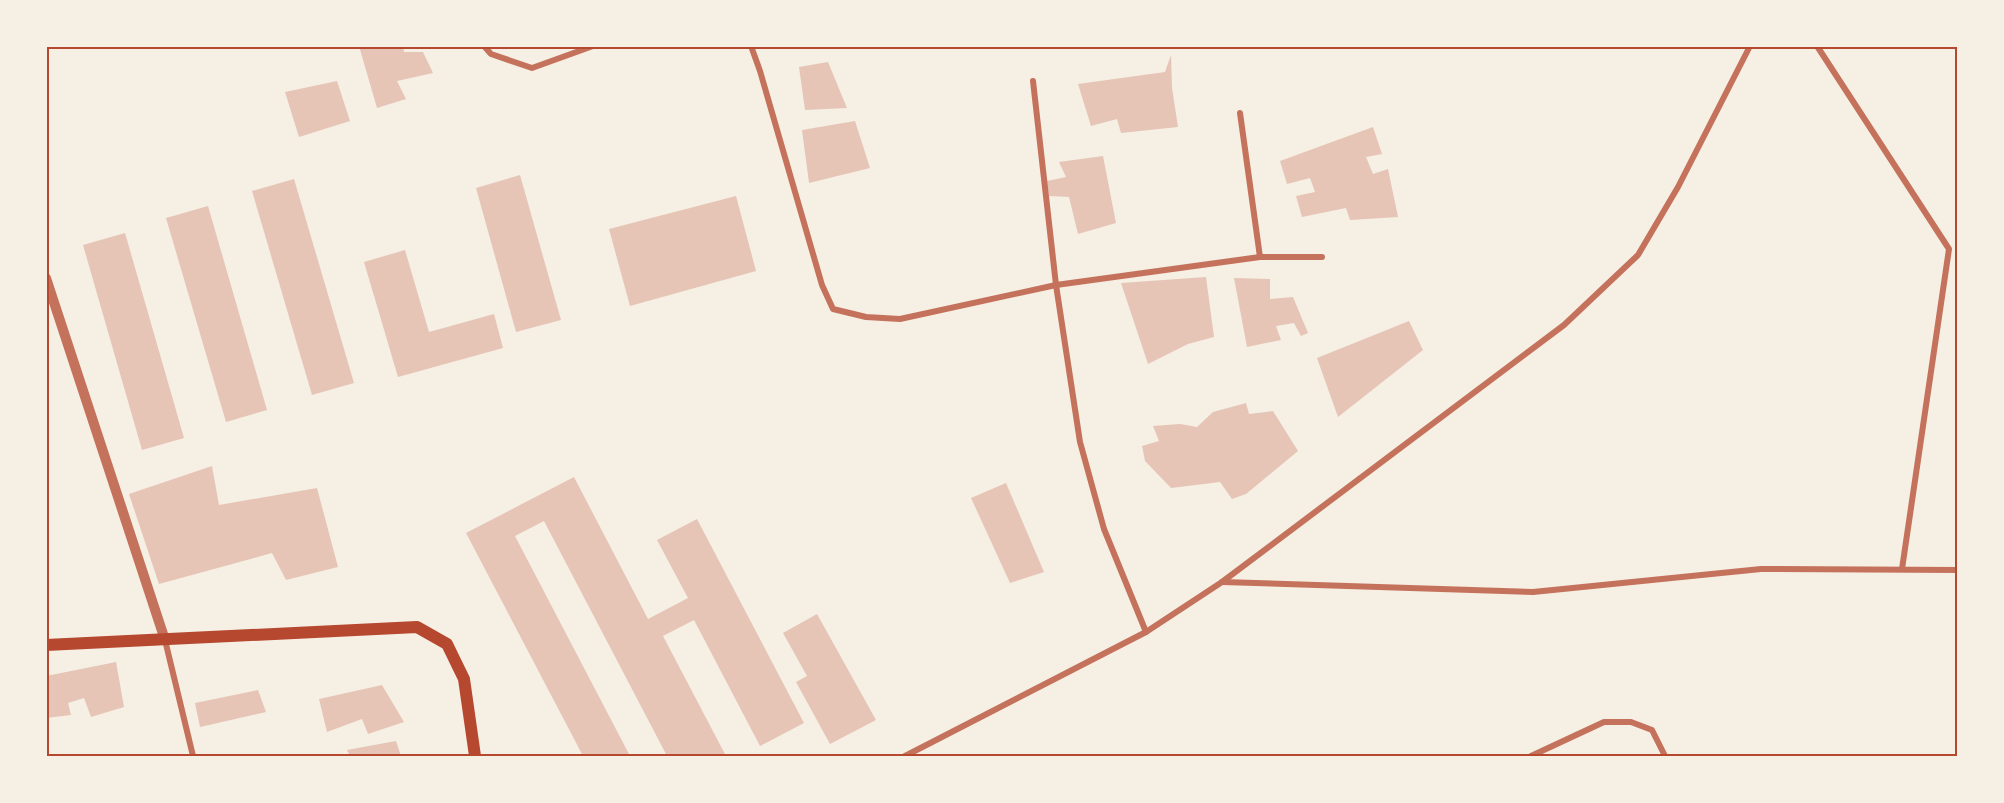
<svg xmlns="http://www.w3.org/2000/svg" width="2004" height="803" font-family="'Source Serif 4',serif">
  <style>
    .building { fill: #e6c5b7 }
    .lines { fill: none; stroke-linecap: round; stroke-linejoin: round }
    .minor { stroke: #c5725c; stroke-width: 6 }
    .tertiary { stroke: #c5725c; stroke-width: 10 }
    .secondary { stroke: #b5482f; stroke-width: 12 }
    .neatline { fill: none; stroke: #b5482f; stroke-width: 2 }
  </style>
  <rect width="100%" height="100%" fill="#f6efe4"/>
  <g class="building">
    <path d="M359,46H403L404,52H423L433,73L397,81L406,99L377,108Z"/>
    <path d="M1171,55L1172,88L1178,127L1121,133L1117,119L1091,126L1078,84L1165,72Z"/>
    <path d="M828,62L847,108L805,110L799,67Z"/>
    <path d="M337,81L350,121L299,137L285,92Z"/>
    <path d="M855,121L870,168L809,183L802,130Z"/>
    <path d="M1373,127L1382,154L1366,157L1373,174L1388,169L1398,217L1350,220L1346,208L1302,217L1296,196L1315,192L1310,178L1287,184L1280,161Z"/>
    <path d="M1103,156L1116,223L1078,234L1069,197L1049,196L1047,181L1066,177L1059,162Z"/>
    <path d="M520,175L561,320L516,332L476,188Z"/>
    <path d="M294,179L354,383L312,395L252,191Z"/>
    <path d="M736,196L756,271L630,306L609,229Z"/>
    <path d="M208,206L267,410L226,422L166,218Z"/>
    <path d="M125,233L184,438L142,450L83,245Z"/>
    <path d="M405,250L429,332L494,314L503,348L398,377L364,262Z"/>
    <path d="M1206,277L1214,337L1188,344L1148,364L1121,283Z"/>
    <path d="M1234,278L1270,279V299L1293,297L1308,333L1301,336L1294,323L1276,326L1281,340L1247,347Z"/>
    <path d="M1409,321L1423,350L1338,417L1317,358Z"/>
    <path d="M1246,403L1249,414L1273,411L1298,451L1246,494L1232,499L1220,482L1171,488L1145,461L1142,446L1159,441L1153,426L1180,424L1197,427L1213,412Z"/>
    <path d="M212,466L219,505L317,488L338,567L286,580L272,553L159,584L129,494Z"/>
    <path d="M574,477L648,619L688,598L657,540L697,519L804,723L760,746L694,620L663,636L726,756H667L544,521L515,536L630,756H583L466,533Z"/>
    <path d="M1006,483L1044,572L1010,583L971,498Z"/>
    <path d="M817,614L876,720L830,744L796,682L807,676L783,633Z"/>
    <path d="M116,662L124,707L91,717L84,698L68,703L71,715L46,718V676Z"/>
    <path d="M382,685L404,722L368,734L362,719L327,732L319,699Z"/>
    <path d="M258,690L266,712L200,727L195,703Z"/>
    <path d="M396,741L401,756H350L347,750Z"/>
  </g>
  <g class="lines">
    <g class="minor">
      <path d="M484,46L491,54L532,68L593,46"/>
      <path d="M751,46L760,71L822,285L833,309L866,317L900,319L1056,285L1260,257H1322"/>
      <path d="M1817,46L1949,249L1902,569"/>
      <path d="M1033,81L1056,285L1080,442L1104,529L1146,632"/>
      <path d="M1240,113L1260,257"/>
      <path d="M1222,582L1533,592L1761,569L1958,570"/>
      <path d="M165,640L193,756"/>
      <path d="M905,756L1146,632L1222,582L1564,325L1638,255L1678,187L1750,46"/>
      <path d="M1531,756L1604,722H1631L1652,730L1665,756"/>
    </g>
    <path class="tertiary" d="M46,278L165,640"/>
    <path class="secondary" d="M46,645L417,627L447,644L464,679L475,756"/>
  </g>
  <rect width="2004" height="803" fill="none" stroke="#f6efe4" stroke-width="96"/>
  <rect x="48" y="48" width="1908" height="707" class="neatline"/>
</svg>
